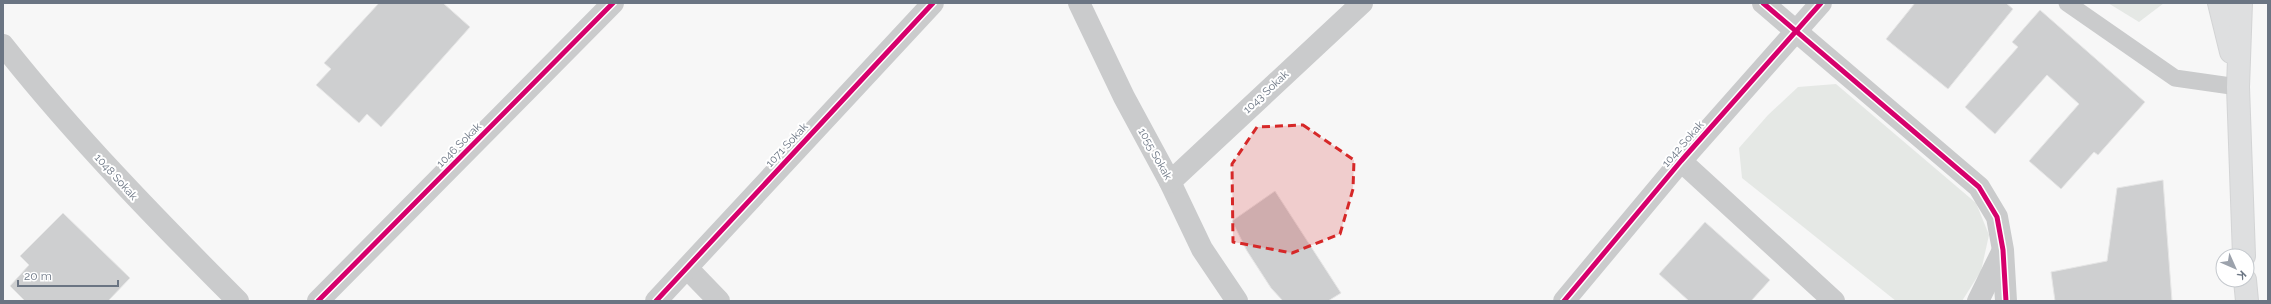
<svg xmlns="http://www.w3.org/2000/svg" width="2271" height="304" font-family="Raleway,sans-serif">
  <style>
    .green { fill: #e5e8e5 }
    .building { fill: #cecfd0; stroke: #e6e6e6 }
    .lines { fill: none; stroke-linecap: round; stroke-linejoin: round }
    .primary-casing { stroke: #d3d4d5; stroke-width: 24 }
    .lane { stroke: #cacbcc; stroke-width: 17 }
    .street { stroke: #cacbcc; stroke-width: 22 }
    .primary { stroke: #dedfe0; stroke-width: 22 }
    .cycleway-casing { stroke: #fff; stroke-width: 8 }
    .cycleway { stroke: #d6006c; stroke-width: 5 }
    .marked { fill: #d62828; fill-opacity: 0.2; stroke: #d62828; stroke-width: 3; stroke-dasharray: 8 5; stroke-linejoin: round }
    .labels { text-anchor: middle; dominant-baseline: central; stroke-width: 4; stroke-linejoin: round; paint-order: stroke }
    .street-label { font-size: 11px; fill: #6b7583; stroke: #fff }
  </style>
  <rect width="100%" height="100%" fill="#f7f7f7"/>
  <g class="green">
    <path d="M2108,3H2164L2139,22Z"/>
    <path d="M1836,84L1976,203L1989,235L1981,271L1962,301H1896L1742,178L1739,148L1768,115L1798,87Z"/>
  </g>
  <g class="building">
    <path d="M379,3H443L470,27L381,127L367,114L359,123L316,85L331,69L324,63Z"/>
    <path d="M1915,3H2006L2013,9L1948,89L1886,39Z"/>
    <path d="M2040,10L2145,102L2098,155L2094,152L2061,189L2029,161L2079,104L2047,75L1995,134L1965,107L2018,47L2012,42Z"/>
    <path d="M2163,180L2172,301H2055L2051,272L2107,261L2117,188Z"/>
    <path d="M1275,191L1341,293L1328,301H1283L1271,288L1247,251L1232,221Z"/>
    <path d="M63,213L130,278L108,301H25L10,286L29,265L20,256Z"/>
    <path d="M1705,222L1770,280L1751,301H1689L1659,274Z"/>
  </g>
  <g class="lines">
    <g class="primary-casing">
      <g id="primary">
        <path d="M2219,3L2231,52"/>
        <path d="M2241,3L2238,87L2244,256"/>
        <path d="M2245,280L2247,301"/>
      </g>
    </g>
    <path class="lane" d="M2067,3L2175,78L2238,87"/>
    <g class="street">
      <path d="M1079,3L1124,97L1170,182L1202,249L1237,301"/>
      <path d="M1763,3L1979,187L1997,217L2003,250L2006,301"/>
      <path d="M3,45C75,136 156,219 238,301"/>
      <path d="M1681,161L1834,301"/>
      <path d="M1170,182L1362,3"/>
      <path d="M687,268L719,301"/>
      <path d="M318,301L613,3"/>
      <path d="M656,301L933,3"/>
      <path d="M1564,301L1681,161L1821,3"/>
      <path d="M1978,301L2002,252"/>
    </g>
    <use href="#primary" class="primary"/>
    <g class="cycleway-casing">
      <g id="cycleway">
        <path d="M1763,3L1979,187L1997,217L2003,250L2006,301"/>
        <path d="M318,301L613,3"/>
        <path d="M656,301L933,3"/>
        <path d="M1564,301L1681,161L1821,3"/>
      </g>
    </g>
    <use href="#cycleway" class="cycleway"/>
  </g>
  <path class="marked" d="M1303,125L1354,160L1353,189L1340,234L1292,253L1233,242L1232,164L1257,127Z"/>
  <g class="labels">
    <g class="street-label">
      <text transform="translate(1266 92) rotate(-43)">1043 Sokak</text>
      <text transform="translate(1683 144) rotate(-49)">1042 Sokak</text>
      <text transform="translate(459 145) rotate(-45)">1046 Sokak</text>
      <text transform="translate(787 145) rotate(-47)">1071 Sokak</text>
      <text transform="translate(1155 154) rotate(61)">1055 Sokak</text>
      <text transform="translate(116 177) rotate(48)">1048 Sokak</text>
    </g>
  </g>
  <rect width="2271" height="304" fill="none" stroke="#6b7583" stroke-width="8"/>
  <g transform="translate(2235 268) rotate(135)"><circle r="19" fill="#ffffff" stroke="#c4c8cd"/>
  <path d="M0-3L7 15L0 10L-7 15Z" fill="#9ca2ac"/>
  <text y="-6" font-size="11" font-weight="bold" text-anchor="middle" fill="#6b7583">K</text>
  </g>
  <path d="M18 280v6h100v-6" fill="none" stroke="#6b7583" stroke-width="2"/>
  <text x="24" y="280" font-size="12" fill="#6b7583" stroke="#ffffff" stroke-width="3" paint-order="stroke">20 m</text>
</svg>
